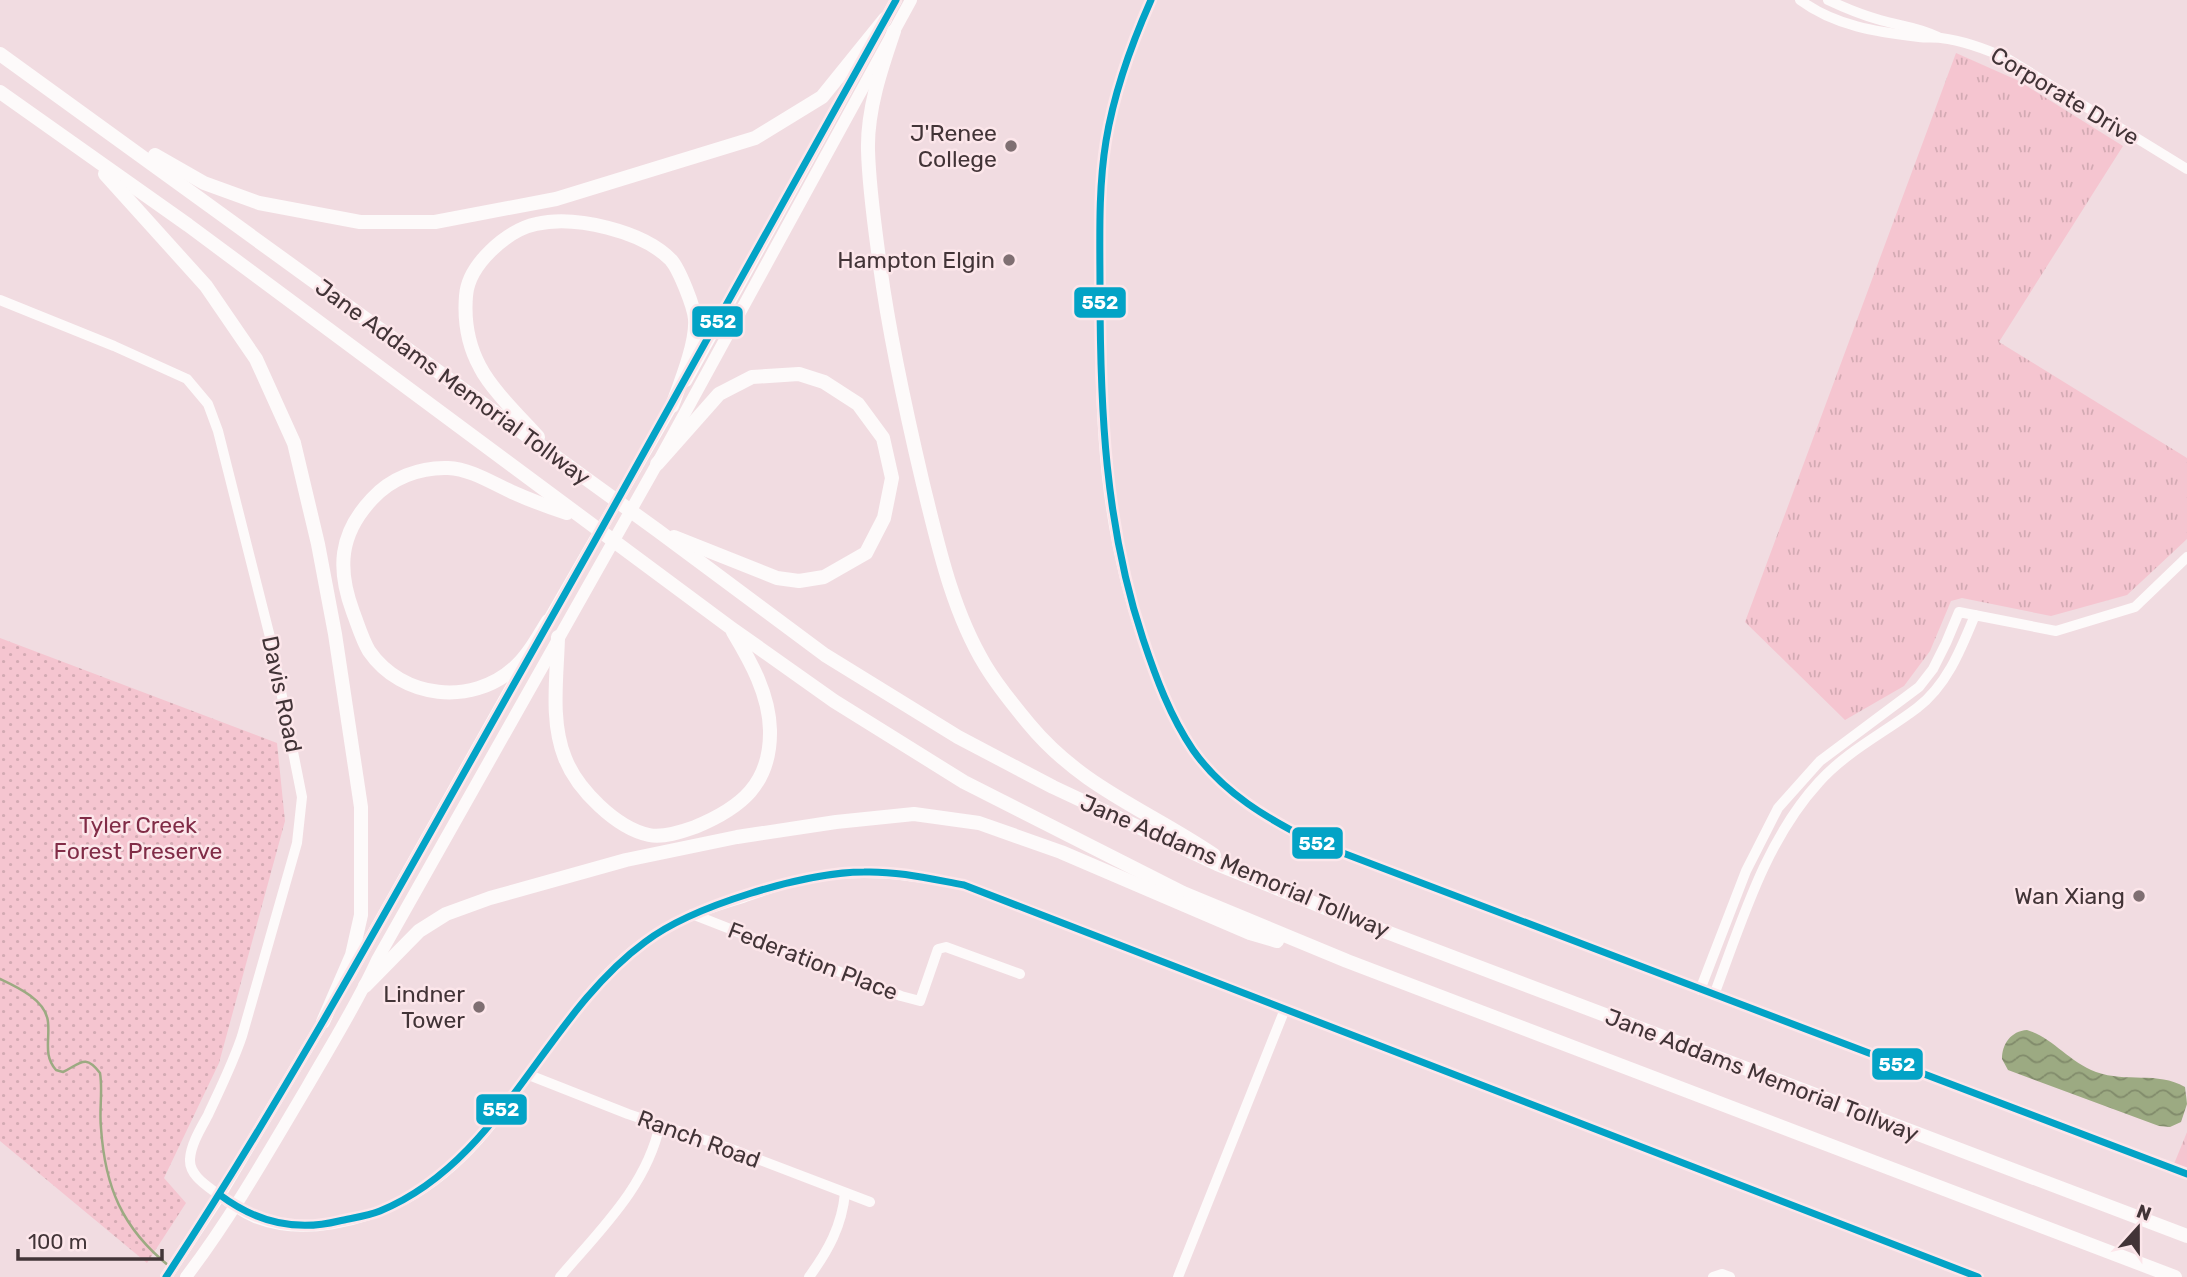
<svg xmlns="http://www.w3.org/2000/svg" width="2187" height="1277" font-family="Rubik,sans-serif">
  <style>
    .grass { fill: url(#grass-tufts) }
    .forest { fill: url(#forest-crowns) }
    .park { fill: url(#park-dots) }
    .water { fill: url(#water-waves) }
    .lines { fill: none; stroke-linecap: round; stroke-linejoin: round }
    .stream { stroke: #9caa82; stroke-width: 2.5 }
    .minor { stroke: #fdfafa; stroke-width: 10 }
    .major { stroke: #fdfafa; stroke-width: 12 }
    .highway { stroke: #fdfafa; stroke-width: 14 }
    .bus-1-casing { stroke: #fce6ea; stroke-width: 12 }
    .bus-1 { stroke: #03a3c6; stroke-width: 7 }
    .poi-dot { fill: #7f6f72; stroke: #fce6ea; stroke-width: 2.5 }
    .labels { text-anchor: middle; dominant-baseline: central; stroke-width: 5; stroke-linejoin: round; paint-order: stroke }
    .street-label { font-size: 23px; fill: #423437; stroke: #fce6ea }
    .poi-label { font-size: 23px; fill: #423437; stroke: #fce6ea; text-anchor: end }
    .park-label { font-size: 23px; fill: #812c47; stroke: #fce6ea }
    .line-badge { stroke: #fce6ea; stroke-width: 2.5 }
    .badge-label { font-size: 19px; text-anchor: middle; font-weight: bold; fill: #fff }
  </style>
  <defs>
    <pattern id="grass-tufts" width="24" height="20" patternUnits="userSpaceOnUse" patternTransform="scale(1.75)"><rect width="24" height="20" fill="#f5c5d0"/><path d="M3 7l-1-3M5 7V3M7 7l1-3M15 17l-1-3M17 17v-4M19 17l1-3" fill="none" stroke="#d3aab3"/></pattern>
    <pattern id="forest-crowns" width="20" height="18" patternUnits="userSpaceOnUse" patternTransform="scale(1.75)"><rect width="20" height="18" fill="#f5c5d0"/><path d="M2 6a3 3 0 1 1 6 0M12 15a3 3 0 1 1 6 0" fill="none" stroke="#d3aab3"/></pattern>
    <pattern id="park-dots" width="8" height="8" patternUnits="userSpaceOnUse" patternTransform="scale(1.75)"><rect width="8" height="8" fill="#f5c5d0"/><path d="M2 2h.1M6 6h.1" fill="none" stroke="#d3aab3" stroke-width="1.8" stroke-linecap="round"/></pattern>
    <pattern id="water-waves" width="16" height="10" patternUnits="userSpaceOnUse" patternTransform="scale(1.75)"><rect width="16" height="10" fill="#9caa82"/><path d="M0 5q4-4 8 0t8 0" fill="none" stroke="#818b6b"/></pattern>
  </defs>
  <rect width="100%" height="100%" fill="#f1dce1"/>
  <path class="grass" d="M1956,53L2019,81L2123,146L1999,342L2187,458V539L2127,595L2051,616L1962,598L1951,601L1930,651L1904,686L1845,720L1745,622Z"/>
  <path class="forest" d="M2187,1132V1174L2172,1169Z"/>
  <path class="park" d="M0,638L277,743L285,821L219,1063L164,1178L186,1203L147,1263L0,1141Z"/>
  <path class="water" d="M2027,1030C2052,1037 2068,1061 2096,1072C2127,1083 2157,1071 2185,1087L2187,1104L2181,1122L2170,1127L2159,1126L2008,1070L2002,1059C2002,1044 2011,1031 2027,1030Z"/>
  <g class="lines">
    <path class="stream" d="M0,979C17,987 46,1000 48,1022C50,1040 43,1055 56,1070L63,1072C80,1064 85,1053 100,1073C103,1091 99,1110 101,1128C105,1187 122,1228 169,1266"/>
    <g class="minor">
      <path d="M1151,0C1133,38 1120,79 1110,120C1097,175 1100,233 1100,289C1099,418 1103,532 1148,654C1158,681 1167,708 1182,732C1214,787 1258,815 1314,842L2187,1174"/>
      <path d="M1800,0C1835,26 1877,32 1919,37C1926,38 1934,37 1941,38C1965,41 1986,49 2008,59L2187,169"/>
      <path d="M1828,0C1845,8 1862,15 1880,20C1900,26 1919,27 1938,37"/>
      <path d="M0,300L114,346L187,379L208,404L218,431L271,641L302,797L297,843L242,1036C233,1063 220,1089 208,1115C201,1128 191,1144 190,1159C189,1174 204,1184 215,1192C228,1202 240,1212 255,1218C303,1237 362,1222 406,1199C517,1139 552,997 659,932C685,916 713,907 743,898C761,892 780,884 799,880C858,867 906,874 964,885L1978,1277"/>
      <path d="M692,914L901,996L920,1001L938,949L946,947L1020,974"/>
      <path d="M1700,990L1746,871L1778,808L1820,761L1919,687L1933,669L1946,643L1959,612L2056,631L2135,607L2187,557"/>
      <path d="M1714,995C1742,921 1765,841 1819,782C1847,751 1884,733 1917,708C1947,685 1961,649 1975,615"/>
      <path d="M529,1075L628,1114L726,1147L870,1202"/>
      <path d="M560,1277C600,1230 647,1186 660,1124"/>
      <path d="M809,1277C828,1251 842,1226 845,1193"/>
      <path d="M1178,1277L1285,1009"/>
      <path d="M1713,1277L1722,1274L1730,1277"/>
    </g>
    <g class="major">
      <path d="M686,381L896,0"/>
      <path d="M543,630L675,400"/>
      <path d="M348,978L526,661"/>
      <path d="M166,1277L220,1195L327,1015"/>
      <path d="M186,1277C231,1218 269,1151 307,1087C331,1045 357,1004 377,960L657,464L911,0"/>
    </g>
    <g class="highway">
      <path d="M894,31C881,69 867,110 868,150C869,189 875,228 880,266C890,340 906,412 923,484C938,545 952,610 985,665C997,685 1014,706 1029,724C1082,788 1148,810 1214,855"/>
      <path d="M0,54L657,530L825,655L958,737L1053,787L1217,864L1355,920L2187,1236"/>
      <path d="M0,92L188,225L731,628L834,701L964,782L1183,893L1347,961L2175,1277"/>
      <path d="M155,155L204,183L259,203L360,222H435L556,199L755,138L822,97L885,19"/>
      <path d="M105,174L206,286L256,359L294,443L318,544L335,634L361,807V915L352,955L323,1022"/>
      <path d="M538,437C521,418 491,389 480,367C468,345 464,321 466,296C468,265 507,230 536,224C575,215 643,231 671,260C679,269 694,306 695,319C697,342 680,384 672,406"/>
      <path d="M657,464L719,394L752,377L799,374L824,382L858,404L883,438L892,478L884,518L866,553L824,577L799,581L777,578L674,537"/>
      <path d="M548,621C538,637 528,656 514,668C472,706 402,699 369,651C362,639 358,625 353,612C337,569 339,534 372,499C391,478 420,467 448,468C471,469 492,483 512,492C530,500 548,507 567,513"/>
      <path d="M558,637C557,677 550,721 565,758C577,789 616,828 649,835C663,838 681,832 695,827C741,808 771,784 770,730C769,694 751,662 733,632"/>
      <path d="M365,986L419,931L446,914L490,898L626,860L737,837L836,822L914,814L979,823L1061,852L1250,933L1277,941"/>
    </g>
    <g class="bus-1-casing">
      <g id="bus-1">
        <path d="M1151,0C1131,45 1114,92 1106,141C1098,190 1100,240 1100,289C1100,408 1105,525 1143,639C1156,678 1170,716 1193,750C1223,793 1268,819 1314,842L2187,1174"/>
        <path d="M220,1195C256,1222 295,1232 339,1221C352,1218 368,1216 380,1211C502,1161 543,1017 645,942C692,906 805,872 864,872C898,871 931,879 964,885L1978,1277"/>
        <path d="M166,1277C277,1108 375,931 474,755C616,504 757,252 896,0"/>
      </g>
    </g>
    <use href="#bus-1" class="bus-1"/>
  </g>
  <g class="poi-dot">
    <circle cx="1011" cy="146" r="7"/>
    <circle cx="1009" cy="260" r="7"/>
    <circle cx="2139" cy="896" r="7"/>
    <circle cx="479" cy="1007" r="7"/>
  </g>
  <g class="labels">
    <g class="street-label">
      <text transform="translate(2065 96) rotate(31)">Corporate Drive</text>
      <text transform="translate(453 382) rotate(36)">Jane Addams Memorial Tollway</text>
      <text transform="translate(282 694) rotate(78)">Davis Road</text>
      <text transform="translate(1235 866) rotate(23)">Jane Addams Memorial Tollway</text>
      <text transform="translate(813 961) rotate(21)">Federation Place</text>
      <text transform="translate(1762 1075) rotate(21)">Jane Addams Memorial Tollway</text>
      <text transform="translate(699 1139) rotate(20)">Ranch Road</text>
    </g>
    <g class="poi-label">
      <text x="997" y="133">J'Renee<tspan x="997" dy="26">College</tspan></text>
      <text x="995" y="260">Hampton Elgin</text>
      <text x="2125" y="896">Wan Xiang</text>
      <text x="465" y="994">Lindner<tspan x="465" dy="26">Tower</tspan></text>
    </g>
    <g class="park-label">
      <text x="138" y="825">Tyler Creek<tspan x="138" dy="26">Forest Preserve</tspan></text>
    </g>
  </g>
  <g class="line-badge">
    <rect x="1073" y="286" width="54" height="33" rx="7" fill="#03a3c6"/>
    <rect x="691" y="305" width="53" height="33" rx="7" fill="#03a3c6"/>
    <rect x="1291" y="826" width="53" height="34" rx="7" fill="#03a3c6"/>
    <rect x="1871" y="1047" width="53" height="34" rx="7" fill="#03a3c6"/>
    <rect x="475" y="1093" width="53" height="33" rx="7" fill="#03a3c6"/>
  </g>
  <g class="badge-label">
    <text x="1100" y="309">552</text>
    <text x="718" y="328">552</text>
    <text x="1317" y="850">552</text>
    <text x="1897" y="1071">552</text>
    <text x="501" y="1116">552</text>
  </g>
  <g transform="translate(2138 1228) rotate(21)" stroke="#fce6ea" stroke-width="5" paint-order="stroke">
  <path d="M0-5L12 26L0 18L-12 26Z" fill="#423437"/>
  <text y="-10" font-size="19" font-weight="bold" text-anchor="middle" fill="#423437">N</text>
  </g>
  <path d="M18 1249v10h144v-10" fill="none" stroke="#423437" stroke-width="3.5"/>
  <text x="28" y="1249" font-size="21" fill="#423437" stroke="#fce6ea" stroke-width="5" paint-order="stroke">100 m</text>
</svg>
